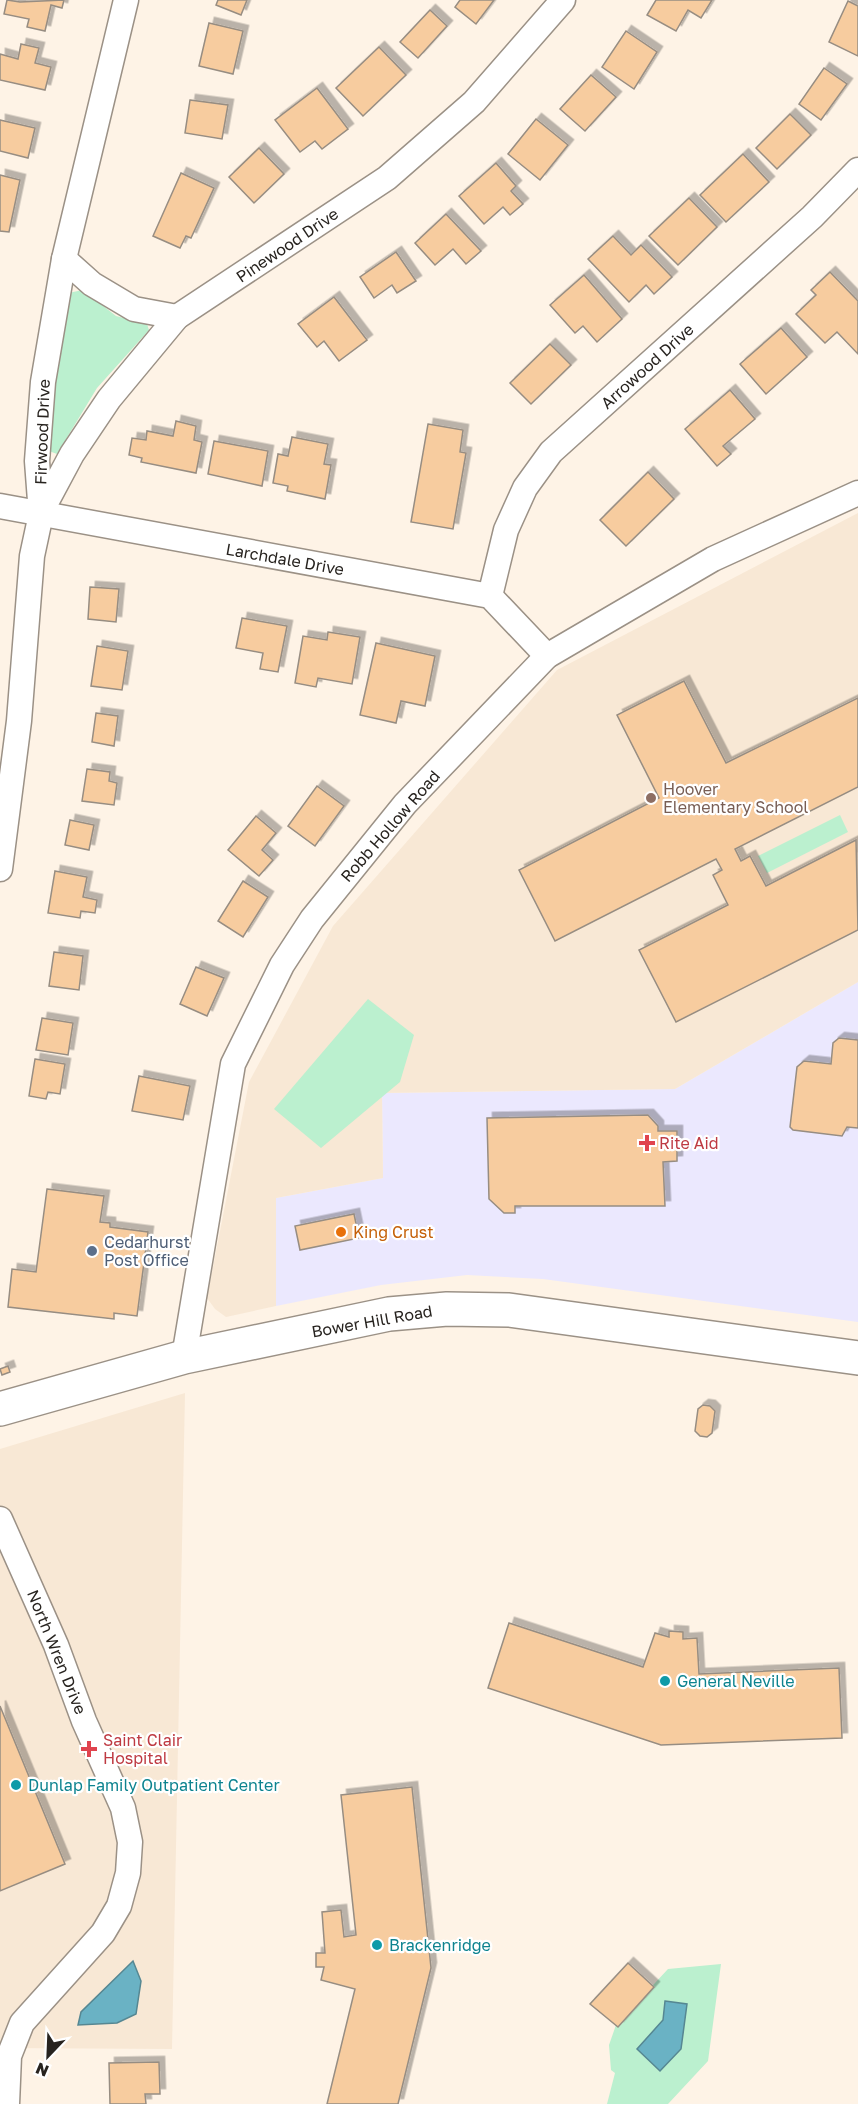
<svg xmlns="http://www.w3.org/2000/svg" width="858" height="2104" font-family="'Golos Text',sans-serif">
  <style>
    .commercial { fill: #ebe8fe }
    .built { fill: #f8e8d5 }
    .green { fill: #bbf0cf }
    .water { fill: #6ab2c4; stroke: #568792; stroke-width: 1.5 }
    .building { fill: #f7cc9f; stroke: #978d82; stroke-width: 1.5; filter: url(#shadow) }
    .lines { fill: none; stroke-linecap: round; stroke-linejoin: round }
    .minor-casing { stroke: #9b9186; stroke-width: 27 }
    .secondary-casing { stroke: #9b9186; stroke-width: 36 }
    .minor { stroke: #fff; stroke-width: 24 }
    .secondary { stroke: #fff; stroke-width: 33 }
    .education-dot { fill: #8d6e63; stroke: #fff; stroke-width: 2 }
    .health-dot { fill: #e0444e; stroke: #fff; stroke-width: 2 }
    .food-dot { fill: #e8710a; stroke: #fff; stroke-width: 2 }
    .service-dot { fill: #5c6f8a; stroke: #fff; stroke-width: 2 }
    .culture-dot { fill: #0f9aa8; stroke: #fff; stroke-width: 2 }
    .labels { text-anchor: middle; dominant-baseline: central; stroke-width: 4.5; stroke-linejoin: round; paint-order: stroke }
    .street-label { font-size: 16px; fill: #27231f; stroke: #fff }
    .education-label { font-size: 16px; fill: #785e54; stroke: #fff; text-anchor: start }
    .health-label { font-size: 16px; fill: #be3a42; stroke: #fff; text-anchor: start }
    .food-label { font-size: 16px; fill: #c56008; stroke: #fff; text-anchor: start }
    .service-label { font-size: 16px; fill: #4e5e75; stroke: #fff; text-anchor: start }
    .culture-label { font-size: 16px; fill: #0d838f; stroke: #fff; text-anchor: start }
  </style>
  <defs>
    <filter id="shadow"><feDropShadow dx="5.5" dy="-5.5" stdDeviation="0" flood-color="#0004"/></filter>
  </defs>
  <rect width="100%" height="100%" fill="#fef3e6"/>
  <path class="commercial" d="M858,982V1322L543,1279L467,1275L381,1285L276,1306V1198L383,1178L382,1093L675,1089Z"/>
  <g class="built">
    <path d="M858,513V982L675,1089L382,1093L383,1178L276,1198V1306L226,1317L215,1309L207,1298L249,1082L333,926L557,670Z"/>
    <path d="M185,1393L172,2049L0,2048V1449Z"/>
  </g>
  <g class="green">
    <path d="M83,290L116,316L147,324L149,330L97,388L57,454L49,451L55,369L68,293Z"/>
    <path d="M840,815L848,832L767,873L758,856Z"/>
    <path d="M368,999L414,1035L400,1082L321,1148L274,1109Z"/>
    <path d="M721,1964L708,2061L668,2104H607L615,2073L611,2070L609,2045L616,2025L668,1969Z"/>
  </g>
  <g class="water">
    <path d="M133,1961L141,1981L136,2014L117,2023L78,2025L81,2012Z"/>
    <path d="M665,2001L687,2004L681,2049L660,2071L637,2049L663,2020Z"/>
  </g>
  <g class="building">
    <path d="M7,0L20,2L64,0L62,8L51,5L45,31L27,27L29,19L4,14Z"/>
    <path d="M218,0H247L241,15L216,5Z"/>
    <path d="M460,0H494L476,24L455,7Z"/>
    <path d="M656,0H712L701,18L688,10L676,31L647,15Z"/>
    <path d="M848,1L858,6V56L829,42Z"/>
    <path d="M430,10L447,26L418,58L400,42Z"/>
    <path d="M209,23L243,31L233,74L199,66Z"/>
    <path d="M626,31L657,52L634,89L602,67Z"/>
    <path d="M21,44L39,48L35,63L51,67L45,90L0,80V54L18,59Z"/>
    <path d="M379,47L406,75L363,116L336,88Z"/>
    <path d="M824,68L847,84L821,120L799,104Z"/>
    <path d="M591,75L616,97L585,131L560,109Z"/>
    <path d="M317,88L348,129L322,149L315,141L300,152L275,120Z"/>
    <path d="M190,100L228,105L222,139L185,133Z"/>
    <path d="M790,114L811,135L777,169L756,148Z"/>
    <path d="M536,119L568,145L540,180L508,154Z"/>
    <path d="M0,120L35,128L28,158L0,151Z"/>
    <path d="M259,148L284,174L254,203L229,177Z"/>
    <path d="M743,154L769,182L726,222L700,195Z"/>
    <path d="M496,163L516,186L511,191L523,204L510,215L503,207L484,224L459,196Z"/>
    <path d="M181,173L214,188L191,238L186,236L180,248L153,236Z"/>
    <path d="M0,175L20,180L9,232L0,231Z"/>
    <path d="M689,198L717,227L678,265L649,236Z"/>
    <path d="M446,214L481,251L466,264L453,249L435,265L415,243Z"/>
    <path d="M613,236L631,255L641,245L672,277L654,294L646,285L629,302L588,259Z"/>
    <path d="M396,252L416,281L397,293L392,285L374,298L360,277Z"/>
    <path d="M830,272L858,301V354L837,332L825,343L796,314L816,295L811,290Z"/>
    <path d="M584,275L622,319L597,342L583,326L575,333L550,305Z"/>
    <path d="M334,297L367,340L339,361L324,341L317,347L298,324Z"/>
    <path d="M781,328L807,357L766,394L740,364Z"/>
    <path d="M550,344L571,365L531,404L510,383Z"/>
    <path d="M730,390L755,419L723,446L731,454L717,466L685,429Z"/>
    <path d="M176,421L196,426L194,440L202,442L196,473L141,462L142,458L129,455L132,438L146,440L147,431L173,436Z"/>
    <path d="M428,424L463,430L460,452L466,453L453,529L411,522Z"/>
    <path d="M292,437L328,444L324,464L331,465L325,499L287,491L288,486L273,483L278,454L288,456Z"/>
    <path d="M214,441L268,451L262,486L208,474Z"/>
    <path d="M648,472L674,499L626,546L600,520Z"/>
    <path d="M90,587L119,589L116,622L88,619Z"/>
    <path d="M242,618L287,626L278,672L260,669L263,653L236,648Z"/>
    <path d="M328,632L360,637L352,684L318,678L316,687L295,683L303,636L327,640Z"/>
    <path d="M376,643L435,656L425,706L401,701L396,723L360,715Z"/>
    <path d="M97,646L128,651L122,690L91,686Z"/>
    <path d="M684,681L726,763L858,698V787L735,849L741,861L750,856L766,886L856,840L858,930L676,1022L639,950L728,905L713,875L722,870L716,859L555,941L519,870L659,798L617,715Z"/>
    <path d="M96,713L118,716L114,746L92,742Z"/>
    <path d="M87,769L110,772L109,781L117,783L114,805L82,801Z"/>
    <path d="M317,786L344,806L315,846L288,826Z"/>
    <path d="M256,816L276,833L262,850L273,860L259,876L228,850Z"/>
    <path d="M70,820L94,825L89,850L65,845Z"/>
    <path d="M55,871L87,877L83,897L97,900L95,913L81,911L80,918L48,913Z"/>
    <path d="M243,881L268,897L243,937L218,921Z"/>
    <path d="M54,952L83,956L79,990L49,986Z"/>
    <path d="M196,967L224,978L207,1016L180,1004Z"/>
    <path d="M42,1018L73,1023L68,1055L36,1050Z"/>
    <path d="M839,1038L858,1040V1128L847,1127L842,1136L793,1130L790,1127L797,1067L804,1061L831,1064L833,1043Z"/>
    <path d="M35,1059L65,1064L60,1094L48,1092L46,1099L29,1096Z"/>
    <path d="M139,1076L190,1086L183,1120L132,1111Z"/>
    <path d="M648,1115L658,1126V1131H677V1161L663,1162L665,1206H515V1213H504L489,1199L487,1118Z"/>
    <path d="M47,1189L104,1196L100,1222L110,1223V1227L148,1232L137,1316L114,1313V1319L8,1307L12,1269L36,1272Z"/>
    <path d="M354,1214L359,1238L300,1250L295,1226Z"/>
    <path d="M8,1366L10,1372L2,1375L0,1369Z"/>
    <path d="M703,1405L710,1406L715,1411L712,1433L707,1437L700,1436L695,1431L698,1409Z"/>
    <path d="M509,1623L643,1667L655,1633L669,1637V1631L683,1632V1639L697,1638L699,1674L839,1668L842,1738L661,1745L488,1688Z"/>
    <path d="M0,1706L65,1864L0,1891Z"/>
    <path d="M412,1787L431,1968L398,2104H327L355,1989L321,1980L324,1967H316V1953H325L322,1912L341,1910L344,1937L356,1935L341,1795Z"/>
    <path d="M628,1963L654,1987L618,2027L590,2004Z"/>
    <path d="M159,2062L160,2094H145L146,2104H110L109,2063Z"/>
  </g>
  <g class="lines">
    <g class="minor-casing">
      <g id="minor">
        <path d="M64,259L92,284L134,309L177,317"/>
        <path d="M0,506L490,596L547,656"/>
        <path d="M41,512L72,454L109,399L177,317L387,178L474,102L563,0"/>
        <path d="M490,596L506,530L525,488L551,452L812,217L858,170"/>
        <path d="M0,869L19,721L32,556L41,514L37,461L43,382L64,259L126,0"/>
        <path d="M184,1357L233,1064L282,965L312,919L405,804L547,656L713,559L858,493"/>
        <path d="M0,1519L56,1645L84,1721L123,1808L130,1842L128,1873L119,1906L103,1933L22,2023L9,2056L7,2104"/>
      </g>
    </g>
    <g class="secondary-casing">
      <path id="secondary" d="M0,1409L184,1357L389,1314L447,1309L509,1310L858,1358"/>
    </g>
    <use href="#minor" class="minor"/>
    <use href="#secondary" class="secondary"/>
  </g>
  <circle class="education-dot" cx="651" cy="798" r="6"/>
  <g class="health-dot">
    <path d="M644 1134h6v6h6v6h-6v6h-6v-6h-6v-6h6z"/>
    <path d="M86 1740h6v6h6v6h-6v6h-6v-6h-6v-6h6z"/>
  </g>
  <circle class="food-dot" cx="341" cy="1232" r="6"/>
  <circle class="service-dot" cx="92" cy="1251" r="6"/>
  <g class="culture-dot">
    <circle cx="665" cy="1681" r="6"/>
    <circle cx="16" cy="1785" r="6"/>
    <circle cx="377" cy="1945" r="6"/>
  </g>
  <g class="labels">
    <g class="street-label">
      <text transform="translate(287 245) rotate(-34)">Pinewood Drive</text>
      <text transform="translate(647 366) rotate(-42)">Arrowood Drive</text>
      <text transform="translate(42 432) rotate(-88)">Firwood Drive</text>
      <text transform="translate(285 559) rotate(10)">Larchdale Drive</text>
      <text transform="translate(390 826) rotate(-49)">Robb Hollow Road</text>
      <text transform="translate(372 1321) rotate(-10)">Bower Hill Road</text>
      <text transform="translate(57 1652) rotate(68)">North Wren Drive</text>
    </g>
    <g class="education-label">
      <text x="663" y="789">Hoover<tspan x="663" dy="18">Elementary School</tspan></text>
    </g>
    <g class="health-label">
      <text x="659" y="1143">Rite Aid</text>
      <text x="103" y="1740">Saint Clair<tspan x="103" dy="18">Hospital</tspan></text>
    </g>
    <g class="food-label">
      <text x="353" y="1232">King Crust</text>
    </g>
    <g class="service-label">
      <text x="104" y="1242">Cedarhurst<tspan x="104" dy="18">Post Office</tspan></text>
    </g>
    <g class="culture-label">
      <text x="677" y="1681">General Neville</text>
      <text x="28" y="1785">Dunlap Family Outpatient Center</text>
      <text x="389" y="1945">Brackenridge</text>
    </g>
  </g>
  <g transform="translate(48 2056) rotate(203)" stroke="#ffffff" stroke-width="4.5" paint-order="stroke">
  <path d="M0-4.5L10 22L0 15L-10 22Z" fill="#27231f"/>
  <text y="-9" font-size="16" font-weight="bold" text-anchor="middle" fill="#27231f">N</text>
  </g>
</svg>
